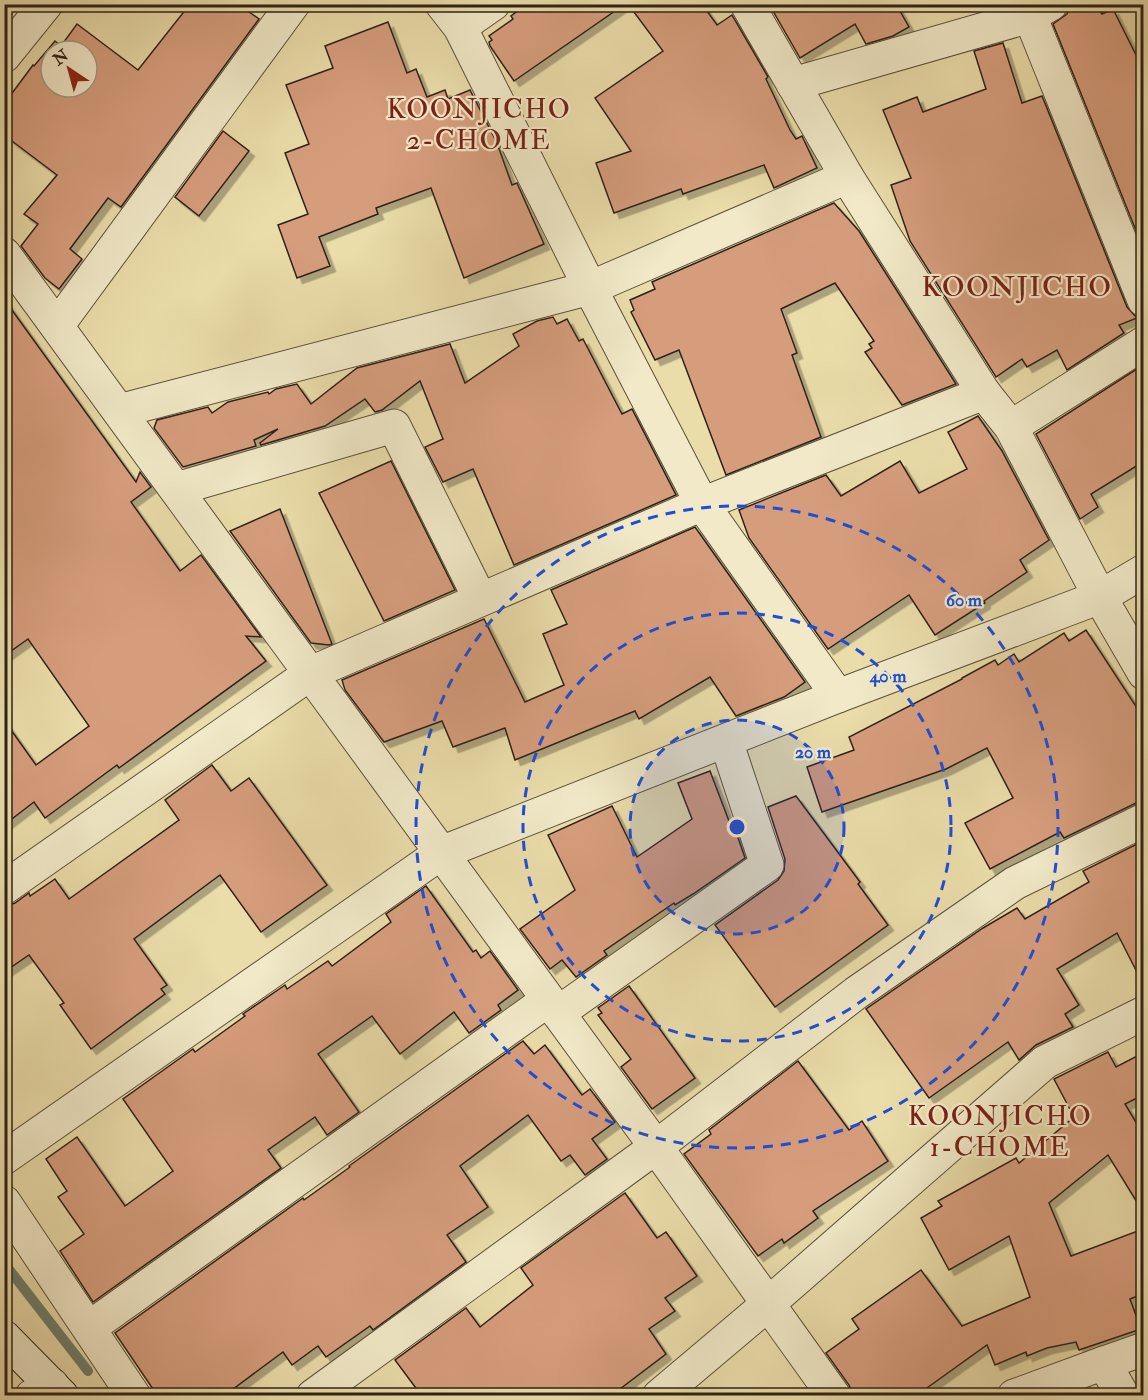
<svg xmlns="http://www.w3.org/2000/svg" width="1148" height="1400" font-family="'IM FELL Double Pica',serif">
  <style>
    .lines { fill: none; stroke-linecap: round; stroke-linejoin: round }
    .stream { stroke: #6d7e6d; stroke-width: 10 }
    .building { fill: #d69d7d; stroke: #2d2218; stroke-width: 1.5; fill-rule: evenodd; filter: url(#shadow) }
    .street-casing { stroke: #5c513c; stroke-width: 35 }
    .secondary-casing { stroke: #2d2218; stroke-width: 35 }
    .street { stroke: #f1e9c8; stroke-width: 33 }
    .secondary { stroke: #f1e9c8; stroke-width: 33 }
    .ring { fill: none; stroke: #1d4ed8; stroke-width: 3; stroke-dasharray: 10 8 }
    .labels { text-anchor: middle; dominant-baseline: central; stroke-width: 4.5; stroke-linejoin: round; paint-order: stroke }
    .neighbourhood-label { font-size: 27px; letter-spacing: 1.5px; fill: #7a1f14; stroke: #f1e9c8 }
    .quarter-label { font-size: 28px; letter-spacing: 1.5px; fill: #7a1f14; stroke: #f1e9c8 }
    .centre { fill: #1d4ed8; stroke: #f1e9c8; stroke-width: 3 }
    .ring-label { font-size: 18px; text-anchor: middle; font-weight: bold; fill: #1d4ed8; stroke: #f1e9c8; stroke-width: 4.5; stroke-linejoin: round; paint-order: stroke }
  </style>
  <defs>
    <filter id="shadow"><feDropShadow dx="5.5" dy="5.5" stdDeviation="0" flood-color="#0004"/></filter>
  </defs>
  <rect width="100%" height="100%" fill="#eaddaa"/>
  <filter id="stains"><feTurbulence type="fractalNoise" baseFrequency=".00333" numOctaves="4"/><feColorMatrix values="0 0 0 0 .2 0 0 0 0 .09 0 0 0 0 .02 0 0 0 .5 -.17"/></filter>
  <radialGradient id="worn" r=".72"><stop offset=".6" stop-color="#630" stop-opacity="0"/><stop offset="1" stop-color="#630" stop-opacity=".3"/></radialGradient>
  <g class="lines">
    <path class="stream" d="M4,1263L88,1371"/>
  </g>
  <g class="building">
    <path d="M190,4H238L259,19L121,207L108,198L70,249L82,259L59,289L45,278L21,246L38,224L24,214L57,175L4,135V104L33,65L34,66L55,41L61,46L77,24L138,70ZM51,51H87V87H51Z"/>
    <path d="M527,4H625L514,81L490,46L489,42L492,40L489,36L513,19L511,16Z"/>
    <path d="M628,4H702L717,25L732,15L768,77L766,79L790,130L796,139L802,136L817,168L774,188L764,165L683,194L681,189L614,213L596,163L631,151L595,98L663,51Z"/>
    <path d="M769,4H896L909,27L893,36L866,44L855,24L800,58Z"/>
    <path d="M1070,4H1096L1102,14L1113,9L1143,69V248L1053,24L1067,14Z"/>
    <path d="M388,22L407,73L416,69L427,97L445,90L448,99L470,90L497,143L512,185L517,183L544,244L464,278L431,188L376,208L378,214L319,237L330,266L297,278L278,225L308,214L285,153L309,144L286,85L333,68L325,46Z"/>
    <path d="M1003,43L1022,103L1042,96L1127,307L1137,318L1119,325L1124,333L1067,370L1057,350L1027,367L1022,359L996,377L910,241L891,185L911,178L883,110L917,97L923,112L986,89L974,51Z"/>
    <path d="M223,131L249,151L199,216L175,197Z"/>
    <path d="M834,203L859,231L956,384L902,405L865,352L872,348L869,344L874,341L835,283L781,309L797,353L792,355L821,437L726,475L679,350L655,360L631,312L634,310L630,300L655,289L652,282Z"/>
    <path d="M4,299L136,482L140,472L151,487L131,502L180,571L201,555L261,637L246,636L266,661L119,768L117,765L45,818L34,802L4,825V720L36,765L89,726L28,639L4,656Z"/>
    <path d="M553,317L557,324L567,319L579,341L583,339L622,414L632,409L676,495L514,565L473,469L443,482L425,447L443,439L420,381L382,410L375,412L365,399L325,426L261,445L260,443L278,429L254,440L256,446L183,467L154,428L157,420L208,407L212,413L228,402L268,392L269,394L276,389L297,384L311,404L357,368L450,344L465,383L519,346L513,334L537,321Z"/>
    <path d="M1143,365V462L1091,494L1098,507L1080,519L1036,434Z"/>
    <path d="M978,416L1002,451L1049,540L1020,560L1027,572L984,601L985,603L935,635L909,595L828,649L749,538L739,510L826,475L841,496L900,461L919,493L967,469L948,432Z"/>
    <path d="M391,461L455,590L384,621L319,493Z"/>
    <path d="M280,509L332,644L329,645L311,643L230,531Z"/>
    <path d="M695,527L805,682L784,697L736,716L710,677L639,719L635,711L515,760L505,728L453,747L442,721L384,742L345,690L342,680L484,619L525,702L564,685L543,634L567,624L551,590Z"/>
    <path d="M1086,630L1143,717V802L1136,803L1064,838L1060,832L990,869L965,823L1013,798L987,748L946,769L822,812L807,767L854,750L849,737L962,679V678L995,660L998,665L1014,654L1019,662L1064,633L1069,641Z"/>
    <path d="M212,765L231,791L249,778L327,885L261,932L220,875L134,939L167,985L161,989L165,994L91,1049L60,1005L64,1003L29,955L4,972V907L15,903L29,893L30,896L55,879L69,899L179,820L165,800Z"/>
    <path d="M710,771L729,821L732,820L745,858L693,894L675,905L674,903L604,951L607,955L576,977L562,960L550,969L520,929L575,890L548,835L612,806L637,857L692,819L678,783Z"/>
    <path d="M796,796L860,882L858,884L888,925L775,1007L715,925L778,880L784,871L785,859L768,807Z"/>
    <path d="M1143,841V984L1117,933L1057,969L1079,1005L1065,1014L1073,1027L1036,1045L1019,1060L1008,1042L929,1098L866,1009L983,928L1017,908L1025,919L1089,882L1083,871Z"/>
    <path d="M426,886L473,952L476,950L481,958L490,951L518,990L498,1005L501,1010L469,1033L454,1012L400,1054L372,1016L318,1054L359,1112L327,1135L315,1117L268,1150L281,1168L93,1302L60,1251L84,1234L58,1197L67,1191L46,1159L77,1137L125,1206L173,1171L123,1099L193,1049L195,1052L245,1016L243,1014L285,985L287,989L328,961L332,966L391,922L386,914Z"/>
    <path d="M629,986L695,1078L652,1109L621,1067L631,1059L598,1015L602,1013L598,1008Z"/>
    <path d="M523,1041L534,1054L545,1045L582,1095L590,1089L615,1122L592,1139L607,1159L585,1175L570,1155L561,1161L528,1115L460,1166L488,1207L447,1235L466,1262L373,1330L370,1326L326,1357L318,1346L292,1365L283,1352L225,1395H157L115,1333L303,1198L304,1200L350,1167L349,1166Z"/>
    <path d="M1108,1052L1116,1067L1143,1053V1095L1125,1104L1143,1134V1212L1108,1155L1049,1203L1071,1256L1143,1229V1294L1130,1299L1141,1329L1079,1350L1076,1342L1047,1348L1027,1356L1026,1352L995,1365L987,1345L917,1395H853L849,1385L826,1353L859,1329L852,1319L921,1270L962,1326L1030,1297L1009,1236L949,1270L921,1218L942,1206L938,1201L1016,1158L1019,1163L1074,1117L1054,1079Z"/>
    <path d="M798,1061L849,1130L862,1121L888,1161L813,1211L818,1218L784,1243L782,1239L758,1256L684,1154L711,1134L709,1130Z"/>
    <path d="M625,1193L657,1238L666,1232L697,1276L665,1298L675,1311L649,1329L666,1354L612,1395H421L395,1360L466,1308L480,1327L533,1285L521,1268Z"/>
  </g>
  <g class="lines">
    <g class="street-casing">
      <g id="street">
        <path d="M442,4L460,27L590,288L702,504L838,696"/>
        <path d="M747,4L847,177L984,393L1011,427L1100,597L1144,673"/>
        <path d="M1030,16L1144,300"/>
        <path d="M460,27L493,4"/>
        <path d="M4,56L46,4"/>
        <path d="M793,84L1030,16L1051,4"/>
        <path d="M4,254L656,1147L834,1396"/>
        <path d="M57,326L293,4"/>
        <path d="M119,411L590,288L847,177"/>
        <path d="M1011,427L1144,343"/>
        <path d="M176,489L394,426L480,599"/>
        <path d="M4,888L311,673L702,504L984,393"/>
        <path d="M558,1013L767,865L726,741"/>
        <path d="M4,1158L441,853L838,696L1100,597L1144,571"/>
        <path d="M4,1202L134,1396"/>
        <path d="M89,1328L548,1000"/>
        <path d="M1104,1363L1144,1349"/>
        <path d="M32,1396L52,1385"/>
        <path d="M313,1396L656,1147L856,993L1015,883L1144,820"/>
        <path d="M659,1396L768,1304L1045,1062L1144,1013"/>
        <path d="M1014,1396L1104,1363L1123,1396"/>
      </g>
    </g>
    <g class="secondary-casing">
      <path id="secondary" d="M4,1337L62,1396"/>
    </g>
    <use href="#street" class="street"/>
    <use href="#secondary" class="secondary"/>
  </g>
  <circle cx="737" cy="827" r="107" fill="#1d4ed8" fill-opacity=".12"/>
  <g class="ring">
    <circle cx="737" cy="827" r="107"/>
    <circle cx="737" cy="827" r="214"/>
    <circle cx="737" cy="827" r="321"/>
  </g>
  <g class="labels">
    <g class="neighbourhood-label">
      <text x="479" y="109">KOONJICHO<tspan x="479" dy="31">2-CHOME</tspan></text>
      <text x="1000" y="1116">KOONJICHO<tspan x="1000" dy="31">1-CHOME</tspan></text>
    </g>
    <g class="quarter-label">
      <text x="1017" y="287">KOONJICHO</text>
    </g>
  </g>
  <circle cx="737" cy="827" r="9" class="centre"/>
  <g class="ring-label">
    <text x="964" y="606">60 m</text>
    <text x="888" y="682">40 m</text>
    <text x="813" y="758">20 m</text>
  </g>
  <rect width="1148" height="1400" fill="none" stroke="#eaddaa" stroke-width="24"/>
  <rect x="6" y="6" width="1136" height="1388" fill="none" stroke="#2d2218" stroke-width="3"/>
  <rect x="12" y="12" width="1124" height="1376" fill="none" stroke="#2d2218" stroke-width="1.5"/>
  <g transform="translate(69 69) rotate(324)"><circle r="28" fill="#f1e9c8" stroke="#a39982" stroke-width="1.5"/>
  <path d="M0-4.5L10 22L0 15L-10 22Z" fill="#8f2418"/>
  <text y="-9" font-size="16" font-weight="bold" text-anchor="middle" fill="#2d2218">N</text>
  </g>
  <rect width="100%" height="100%" filter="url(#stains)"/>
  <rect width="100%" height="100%" fill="url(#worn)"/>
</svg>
